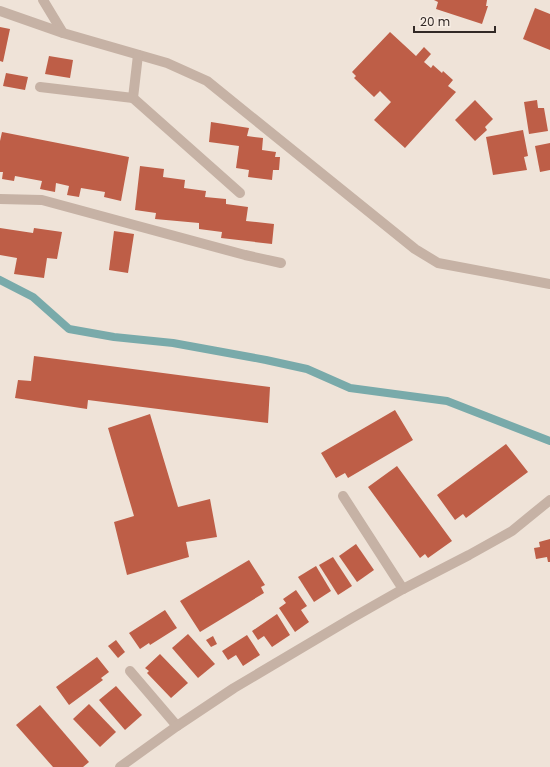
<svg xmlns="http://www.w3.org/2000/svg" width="550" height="767" font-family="Poppins,sans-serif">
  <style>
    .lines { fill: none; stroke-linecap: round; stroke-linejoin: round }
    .stream { stroke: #79aaaa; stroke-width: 8 }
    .building { fill: #be5e47 }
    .minor { stroke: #c6b2a5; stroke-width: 10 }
  </style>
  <rect width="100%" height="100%" fill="#efe3d8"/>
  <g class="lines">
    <path class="stream" d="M0,280L33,297L69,329L114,337L173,343L266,360L307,369L350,388L447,401L550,441"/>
  </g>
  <g class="building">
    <path d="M434,0H487L486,6H488L482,24L436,9L438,2Z"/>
    <path d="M535,8L550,14V50L523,39Z"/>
    <path d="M0,27L10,29L3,62L0,61Z"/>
    <path d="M390,32L416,56L424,47L431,54L424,62L431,68L433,65L442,73L443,71L453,80L448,86L456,92L405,148L374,120L391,102L380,91L374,97L354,78L356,76L352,72Z"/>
    <path d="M49,56L73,60L70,78L45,74Z"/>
    <path d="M6,73L28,77L25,90L3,86Z"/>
    <path d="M475,100L493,119L485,127L487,130L475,141L455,120Z"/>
    <path d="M537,100L538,108H544L548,131L529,134L524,102Z"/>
    <path d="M211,122L249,128L247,136L263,138L262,150L276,152L275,157H280L279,170H273L272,180L248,177L249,170L236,168L239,146L209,142Z"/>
    <path d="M523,130L528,156L524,157L527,170L493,175L486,137Z"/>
    <path d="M2,132L129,157L121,201L104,197L105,192L81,188L79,197L67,195L69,186L56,183L55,192L40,189L42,181L15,176L14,181L2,179L3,172H0V141Z"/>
    <path d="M550,143V170L540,172L535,146Z"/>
    <path d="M140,166L164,169L163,177L185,180L184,188L206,191L205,197L226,199V204L248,207L246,221L274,224L272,244L221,238L222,232L199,229V223L155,219L156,213L135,210Z"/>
    <path d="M0,228L33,233L34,228L62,232L57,259L47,258L44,278L14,274L17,258L0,255Z"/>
    <path d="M114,231L134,234L128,273L109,270Z"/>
    <path d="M34,356L270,387L268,423L88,400L87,409L15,398L18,380L31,381Z"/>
    <path d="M395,410L413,440L348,478L345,473L336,478L321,453Z"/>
    <path d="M150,414L178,507L210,499L217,537L186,542L189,557L127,575L114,522L134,516L108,428Z"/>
    <path d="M506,444L528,472L466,518L463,514L455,520L437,495Z"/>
    <path d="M397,466L452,541L428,558L425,554L420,558L368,487Z"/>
    <path d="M550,539V562H548L547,557L536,559L534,548L540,547L539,542Z"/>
    <path d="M356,544L374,570L357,582L339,556Z"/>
    <path d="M333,557L352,586L338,595L319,565Z"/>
    <path d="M249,560L265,585L261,587L264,593L200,632L180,601Z"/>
    <path d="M316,566L331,591L314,602L298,577Z"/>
    <path d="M296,590L307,606L301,610L309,622L295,632L279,608L286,603L283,599Z"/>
    <path d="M165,610L177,628L150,645L149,643L140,649L129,633Z"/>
    <path d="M277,614L290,635L272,647L264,636L258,640L252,631Z"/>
    <path d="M188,634L215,664L198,678L172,648Z"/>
    <path d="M247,635L260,655L243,666L236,655L228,660L222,651Z"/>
    <path d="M213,636L217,644L211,647L206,640Z"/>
    <path d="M116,640L125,652L118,658L108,646Z"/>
    <path d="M160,654L188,683L171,698L147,673L149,671L145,668Z"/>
    <path d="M97,657L109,672L101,678L103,680L69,705L56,687Z"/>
    <path d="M116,686L142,715L125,730L99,700Z"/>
    <path d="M89,704L116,732L100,747L73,719Z"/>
    <path d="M40,705L89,762L83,767H53L16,725Z"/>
  </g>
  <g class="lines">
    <g class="minor">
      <path d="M43,0L63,33"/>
      <path d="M0,11L63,33L167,63L207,81L415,249L438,263L550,284"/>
      <path d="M138,55L133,98L240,193"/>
      <path d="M40,87L133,98"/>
      <path d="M0,199L42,200L245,255L281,263"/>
      <path d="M343,496L403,589"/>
      <path d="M130,671L177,726"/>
      <path d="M120,767L177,726L234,688L352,618L403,589L469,555L512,531L550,500"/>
    </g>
  </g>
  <path d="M414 26v6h81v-6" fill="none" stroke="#322926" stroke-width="2"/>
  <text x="420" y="26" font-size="12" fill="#322926" stroke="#f7ede4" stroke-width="3" paint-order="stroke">20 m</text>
</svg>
